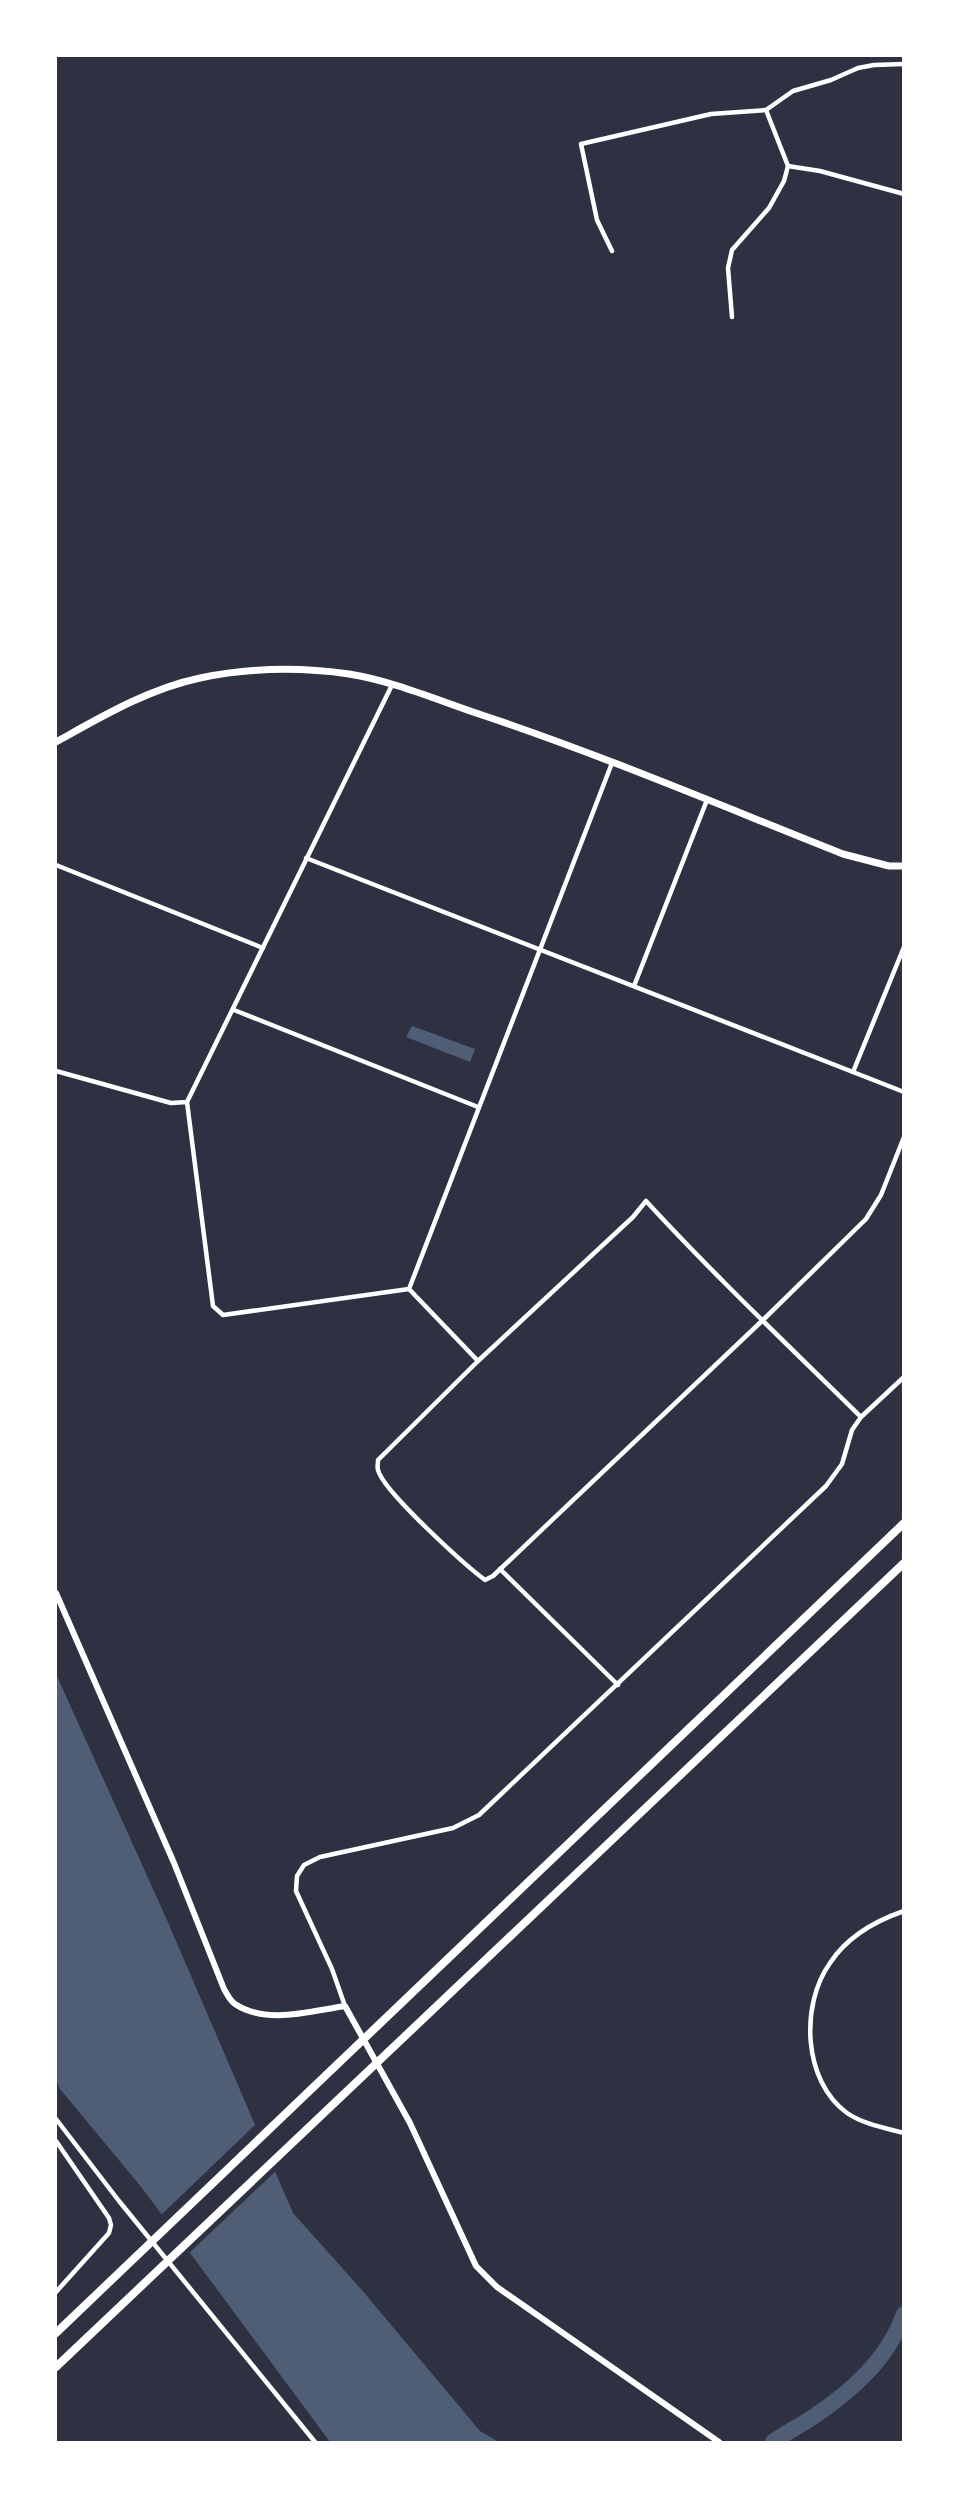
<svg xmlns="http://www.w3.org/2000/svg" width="959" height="2498" font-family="Cabin,sans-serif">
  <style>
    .water { fill: #4f5d75 }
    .pier { fill: #2d3142 }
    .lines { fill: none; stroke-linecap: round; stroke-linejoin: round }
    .river { stroke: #4f5d75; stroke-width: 16 }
    .minor { stroke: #fff; stroke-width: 4.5 }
    .tertiary { stroke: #fff; stroke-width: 6 }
    .secondary { stroke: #fff; stroke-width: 7 }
    .trunk { stroke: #fff; stroke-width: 8 }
  </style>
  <rect width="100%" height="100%" fill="#2d3142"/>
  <g class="water">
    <path d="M412,1026L475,1049L470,1062L406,1037Z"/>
    <path d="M56,1674L167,1920L293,2213L361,2289L480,2431L499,2442H330L142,2188L60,2089L56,2080Z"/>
  </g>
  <path class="pier" d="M258,2122L278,2169L187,2255L159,2217Z"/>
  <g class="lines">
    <path class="river" d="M773,2442C785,2433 800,2426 813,2417C852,2391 888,2359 904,2314"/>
    <g class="minor">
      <path d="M904,64L874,65L858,68L831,80L793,91L766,110L788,166L820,171L904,194"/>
      <path d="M612,251L597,220L581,144L711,114L766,110"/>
      <path d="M732,317L728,268L732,250L769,208L784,181L788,166"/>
      <path d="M306,858L904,1092"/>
      <path d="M56,865L263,948"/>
      <path d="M634,986L707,800"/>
      <path d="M234,1010L478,1107"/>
      <path d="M56,1071L171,1103L187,1102L392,685"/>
      <path d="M853,1072L904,947"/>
      <path d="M187,1102L213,1306L223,1315L409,1289"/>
      <path d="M478,1361L409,1289L612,763"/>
      <path d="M861,1417C789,1346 715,1276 646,1201L633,1217L478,1361L378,1460C378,1464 377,1467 378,1470C383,1491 465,1565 485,1580L493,1576L763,1320L866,1219L881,1195L904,1137"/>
      <path d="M500,1569L618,1685"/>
      <path d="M904,1911C875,1921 847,1937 830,1963C800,2005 803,2081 847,2113C863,2124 885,2128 904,2133"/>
      <path d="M345,2006L332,1969L296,1891L297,1876L304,1865L320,1857L453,1828L479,1815L826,1486L842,1464L852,1430L861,1417L904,1377"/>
      <path d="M56,2119L119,2201L315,2442"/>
      <path d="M56,2141L109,2218L111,2225L109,2233L56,2292"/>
    </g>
    <path class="tertiary" d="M56,1593L174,1863L224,1989C227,1994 230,2001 235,2004C266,2025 311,2011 345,2006L410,2123L476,2266L497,2287L719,2442"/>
    <path class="secondary" d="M56,742C101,717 148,689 200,678C248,668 300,667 349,674C393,681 437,700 479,714C602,755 722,806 843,854L889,866H904"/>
    <g class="trunk">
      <path d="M56,2333L904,1523"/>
      <path d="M56,2367L904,1563"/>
    </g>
  </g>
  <rect width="959" height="2498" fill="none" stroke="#ffffff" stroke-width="114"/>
</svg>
